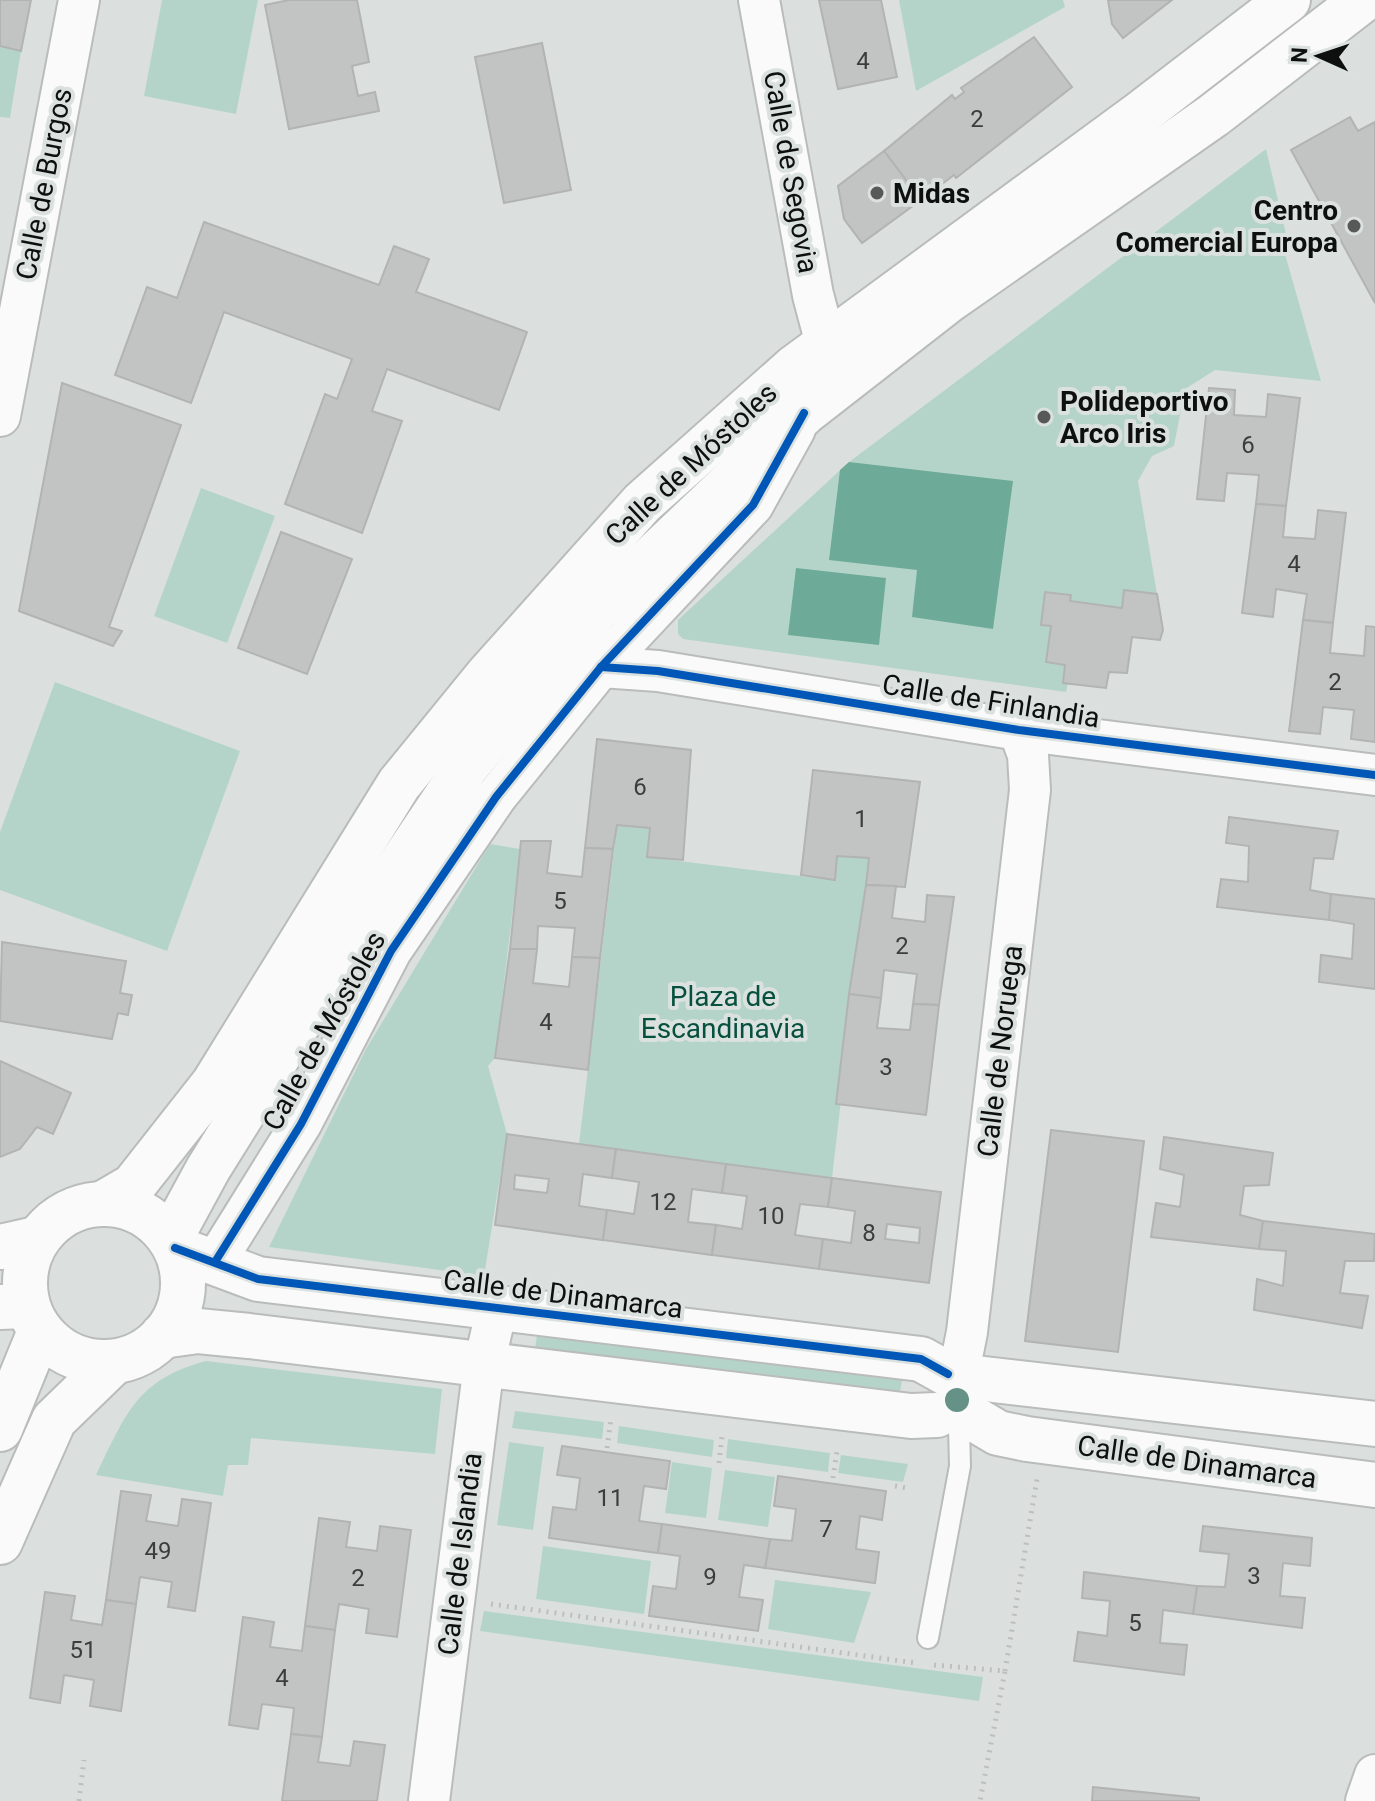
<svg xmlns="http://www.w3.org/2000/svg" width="1375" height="1801" font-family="Roboto,sans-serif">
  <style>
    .green { fill: #b5d4c9 }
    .water { fill: #6dab98 }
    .building { fill: #c2c3c3; stroke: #b2b3b3; stroke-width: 2; fill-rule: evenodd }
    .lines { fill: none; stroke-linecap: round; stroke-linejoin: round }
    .lane-casing { stroke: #b9bcbb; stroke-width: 24 }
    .street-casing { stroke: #b9bcbb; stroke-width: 44 }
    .secondary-casing { stroke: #b9bcbb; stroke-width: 48 }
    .primary-casing { stroke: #b9bcbb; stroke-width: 48 }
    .path { stroke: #bebebe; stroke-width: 5; stroke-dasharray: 2 6; stroke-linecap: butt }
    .lane { stroke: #fafafa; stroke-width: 20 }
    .street { stroke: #fafafa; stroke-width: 40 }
    .secondary { stroke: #fafafa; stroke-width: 44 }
    .primary { stroke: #fafafa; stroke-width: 44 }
    .cycleway-casing { stroke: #dae1de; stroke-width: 13 }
    .cycleway { stroke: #0057b8; stroke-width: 8 }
    .tree { fill: #669186 }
    .poi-dot { fill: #565957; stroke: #dae1de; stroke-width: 3 }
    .labels { text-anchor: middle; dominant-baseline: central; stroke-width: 8; stroke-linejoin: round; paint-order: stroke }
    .number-label { font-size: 24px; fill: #3b3d3c }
    .street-label { font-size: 28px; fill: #0e100f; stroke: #dae1de }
    .poi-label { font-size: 28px; font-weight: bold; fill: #0e100f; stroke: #dae1de; text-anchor: start }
    .park-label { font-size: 28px; fill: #06503e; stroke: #dae1de }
  </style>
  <rect width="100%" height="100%" fill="#dbe0de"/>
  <g class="green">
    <path d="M162,0H258L236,114L144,96Z"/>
    <path d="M899,0H1063L1065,7L916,91Z"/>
    <path d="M0,46L21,51L10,118L0,117Z"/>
    <path d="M1266,149L1286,234L1285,254L1321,381L1215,370L1185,389L1174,446L1152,456L1138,481L1163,630L1160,640L1132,637L1127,673L1109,672L1106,688L1068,683L1066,692L683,639L678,634V620L849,462Z"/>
    <path d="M201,488L275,516L227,643L154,616Z"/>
    <path d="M55,682L240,751L167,951L0,890V832Z"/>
    <path d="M617,825L650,828L647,857L834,880L837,856L869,858L832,1178L579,1144Z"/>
    <path d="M490,844L520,849L495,1058L488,1066L507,1134L484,1276L269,1247L366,1049Z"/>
    <path d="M538,1327L903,1374L899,1398L535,1350Z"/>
    <path d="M206,1361L442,1389L435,1454L251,1438L248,1465H228L223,1496L96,1475C126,1414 136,1380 206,1361Z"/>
    <path d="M515,1411L604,1422L602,1439L512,1428Z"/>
    <path d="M619,1426L714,1440L712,1457L617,1443Z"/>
    <path d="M728,1439L830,1453L828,1472L726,1458Z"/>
    <path d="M509,1442L544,1447L533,1530L497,1525Z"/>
    <path d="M841,1455L908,1464L903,1482L838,1473Z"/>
    <path d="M672,1462L712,1468L706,1518L665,1513Z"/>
    <path d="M725,1470L775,1477L768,1527L718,1520Z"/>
    <path d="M543,1546L651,1561L644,1614L536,1599Z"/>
    <path d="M775,1580L871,1592L854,1643L768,1629Z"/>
    <path d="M484,1611L983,1677L979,1701L480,1631Z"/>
  </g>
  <g class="water">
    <path d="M849,462L1013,481L993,629L912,617L917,570L829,560L840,470Z"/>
    <path d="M796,568L886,578L879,645L788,635Z"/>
  </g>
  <g class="building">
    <path d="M0,0H31L21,51L0,46Z"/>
    <path d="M289,0H357L369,62L352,66L358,96L375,92L379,111L289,129L265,5Z"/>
    <path d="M819,0H881L897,77L838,89Z"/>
    <path d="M1108,0H1172L1123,38L1112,24Z"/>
    <path d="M1034,37L1072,87L956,178L954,175L921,200L884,151L952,95L955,99L964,92L961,88Z"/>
    <path d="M542,43L571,190L504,203L475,57Z"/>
    <path d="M1350,117L1358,131L1375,122V303L1291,150Z"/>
    <path d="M884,151L921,200L862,243L844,219L838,186Z"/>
    <path d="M204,222L379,285L394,246L429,259L416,292L527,332L499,410L387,369L372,411L402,421L362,533L285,504L325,394L337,399L352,359L224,312L191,403L115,375L147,287L177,298Z"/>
    <path d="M62,383L181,425L109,627L122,631L113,646L19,611Z"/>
    <path d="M1209,388L1235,390L1234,415L1266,417L1268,394L1300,398L1286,506L1256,504L1259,475L1227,473L1224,501L1197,499Z"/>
    <path d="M1256,504L1286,506L1283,537L1315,539L1318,510L1346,513L1333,623L1303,620L1307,594L1276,589L1273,617L1242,613Z"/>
    <path d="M281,532L352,559L307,674L238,648Z"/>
    <path d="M1124,590L1157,594L1163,630L1160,640L1132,637L1127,673L1109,672L1106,688L1063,683L1065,665L1046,662L1051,626L1041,625L1045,592L1071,595L1070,601L1122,608Z"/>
    <path d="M1303,620L1333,623L1330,653L1364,656L1366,626L1375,627V742L1351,739L1354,710L1323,707L1320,734L1289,731Z"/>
    <path d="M597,739L691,750L683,860L647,857L650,828L617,825L613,849L585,848Z"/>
    <path d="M813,770L920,782L905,887L866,885L869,858L837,856L835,880L801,875Z"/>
    <path d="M1229,817L1338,831L1333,859L1314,858L1310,890L1331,894L1329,920L1217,907L1221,879L1248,882L1249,846L1226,843Z"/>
    <path d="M521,841H551L547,873L582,877L585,848L613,849L600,958L572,957L575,928L538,926L537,949H510Z"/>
    <path d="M866,885L896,886L892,918L925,922L927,895L954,897L939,1005L913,1004L917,974L884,970L881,998L849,994Z"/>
    <path d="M1331,894L1375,899V989L1319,982L1321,955L1352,959L1354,924L1329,920Z"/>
    <path d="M2,942L126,961L120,993L132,995L128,1015L118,1013L112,1039L0,1021Z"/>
    <path d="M510,949H537L533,983L569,987L572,957L600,958L588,1070L495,1058Z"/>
    <path d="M849,994L881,998L877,1028L910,1030L913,1004L939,1005L926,1115L836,1104Z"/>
    <path d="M0,1061L71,1093L53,1134L37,1127L20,1149L0,1157Z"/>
    <path d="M1051,1130L1144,1141L1118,1352L1025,1341Z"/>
    <path d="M507,1134L616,1149L612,1178L583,1174L579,1206L607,1210L603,1240L495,1225ZM515,1175L549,1179L547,1193L514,1189Z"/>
    <path d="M1164,1137L1273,1153L1269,1185L1244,1186L1240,1215L1263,1221L1259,1249L1151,1237L1156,1203L1180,1207L1184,1175L1160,1169Z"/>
    <path d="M616,1149L726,1164L722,1193L692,1189L688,1222L716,1225L712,1255L603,1240L607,1210L634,1214L639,1182L612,1178Z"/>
    <path d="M726,1164L832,1178L828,1207L800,1204L795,1235L823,1239L819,1269L712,1255L716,1225L742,1229L747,1196L722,1193Z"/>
    <path d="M832,1178L941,1192L929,1283L819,1269L823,1239L851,1243L855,1211L828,1207ZM887,1224L920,1228L919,1243L885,1239Z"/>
    <path d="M1263,1221L1375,1234L1374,1261H1345L1340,1293L1368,1296L1362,1328L1254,1310L1257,1279L1283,1286L1286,1251L1259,1249Z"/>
    <path d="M562,1446L670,1461L666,1489L644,1486L639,1521L662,1524L658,1553L549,1538L553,1507L576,1510L580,1478L557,1475Z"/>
    <path d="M778,1476L886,1491L882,1520L860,1516L856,1549L879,1552L875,1583L765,1568L770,1539L792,1541L796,1509L774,1506Z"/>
    <path d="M121,1491L151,1495L146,1521L178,1526L182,1499L211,1503L195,1611L168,1607L172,1582L140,1577L136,1604L106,1600Z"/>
    <path d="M319,1518L350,1522L346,1547L377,1551L380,1526L411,1530L397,1637L366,1633L369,1609L339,1604L335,1630L305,1626Z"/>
    <path d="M662,1524L770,1539L765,1568L744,1565L739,1597L763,1600L758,1631L649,1616L653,1586L676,1589L680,1556L658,1553Z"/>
    <path d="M1203,1526L1312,1538L1310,1566L1283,1563L1280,1596L1305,1598L1302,1628L1193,1614L1197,1586L1225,1587L1229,1554L1200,1551Z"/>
    <path d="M1084,1572L1197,1586L1193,1614L1163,1610L1160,1643L1187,1645L1184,1675L1074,1661L1078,1632L1107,1636L1110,1601L1082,1598Z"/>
    <path d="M45,1592L75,1596L71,1620L102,1625L106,1600L136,1604L121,1711L90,1706L94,1680L64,1675L60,1703L30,1698Z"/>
    <path d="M243,1617L274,1622L270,1647L302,1651L305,1626L335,1630L322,1737L291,1734L294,1708L262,1704L258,1729L229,1725Z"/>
    <path d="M291,1734L322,1737L318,1762L350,1766L354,1741L385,1745L377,1801H282Z"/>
    <path d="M1093,1787L1199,1798V1801H1092Z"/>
  </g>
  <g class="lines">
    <g class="lane-casing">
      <path id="lane" d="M928,1638L960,1466L959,1426"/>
    </g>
    <g class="street-casing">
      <g id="street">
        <path d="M759,0L813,295L826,344"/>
        <path d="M0,416L79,0"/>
        <path d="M601,667L658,671L1019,730L1375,775"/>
        <path d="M215,1262L301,1124L391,951L496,797L601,667L753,505L795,429"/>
        <path d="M959,1372L967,1332L1030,790L1028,755L1019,730"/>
        <path d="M429,1801L484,1364L497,1308"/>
        <path d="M1366,1801L1375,1775"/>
      </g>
    </g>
    <g class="secondary-casing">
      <g id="secondary">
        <path d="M0,1247L36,1239"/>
        <path d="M175,1248L258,1279L921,1359L948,1374"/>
        <path d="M0,1307L27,1306"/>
        <path d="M162,1336L198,1331L249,1336L911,1416L937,1415"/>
        <path d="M976,1378L1375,1424"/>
        <path d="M976,1420L998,1433L1027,1439L1375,1485"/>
      </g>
    </g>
    <g class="primary-casing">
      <g id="primary">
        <path d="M104,1203L133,1186L214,1083L399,784L488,675L642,503L795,367L1141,113L1288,0"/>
        <circle cx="104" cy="1283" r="79"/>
        <path d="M170,1239L208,1169L356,931L466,767L596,611L804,413L949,300L1214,115L1363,0"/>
        <path d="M0,1429L40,1331"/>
        <path d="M0,1542L54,1420L114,1362"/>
      </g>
    </g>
    <g class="path">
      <path d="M607,1448L611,1419"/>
      <path d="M719,1463L722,1436"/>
      <path d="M833,1478L837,1451"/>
      <path d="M895,1486L907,1488"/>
      <path d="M491,1604L916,1663"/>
      <path d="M934,1665L1005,1671L980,1801"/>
      <path d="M1005,1671L1037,1479"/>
      <path d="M79,1801L84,1760"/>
    </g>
    <use href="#lane" class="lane"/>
    <use href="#street" class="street"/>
    <use href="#secondary" class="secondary"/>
    <use href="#primary" class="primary"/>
    <g class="cycleway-casing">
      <g id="cycleway">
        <path d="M601,667L658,671L1019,730L1375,775"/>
        <path d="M175,1248L258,1279L921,1359L948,1374"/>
        <path d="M215,1262L301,1124L391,951L496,797L601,667L753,505L804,413"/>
      </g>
    </g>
    <use href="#cycleway" class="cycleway"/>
  </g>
  <circle class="tree" cx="957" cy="1400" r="12"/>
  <g class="poi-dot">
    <circle cx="877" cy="193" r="8"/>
    <circle cx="1354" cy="226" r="8"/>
    <circle cx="1044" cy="417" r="8"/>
  </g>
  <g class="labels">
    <g class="number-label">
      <text x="863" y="61">4</text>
      <text x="977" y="119">2</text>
      <text x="1248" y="445">6</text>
      <text x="1294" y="564">4</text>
      <text x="1335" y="682">2</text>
      <text x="640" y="787">6</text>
      <text x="861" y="819">1</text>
      <text x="560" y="901">5</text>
      <text x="902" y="946">2</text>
      <text x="546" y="1022">4</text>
      <text x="886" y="1067">3</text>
      <text x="663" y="1202">12</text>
      <text x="771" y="1216">10</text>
      <text x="869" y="1233">8</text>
      <text x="610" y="1498">11</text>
      <text x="826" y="1529">7</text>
      <text x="158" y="1551">49</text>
      <text x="1254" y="1576">3</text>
      <text x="710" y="1577">9</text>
      <text x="358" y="1578">2</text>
      <text x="1135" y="1623">5</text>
      <text x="83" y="1650">51</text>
      <text x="282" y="1678">4</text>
    </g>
    <g class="street-label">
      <text transform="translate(791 172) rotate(80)">Calle de Segovia</text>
      <text transform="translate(44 184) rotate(-79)">Calle de Burgos</text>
      <text transform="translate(691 464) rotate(-43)">Calle de Móstoles</text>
      <text transform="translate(991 701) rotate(9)">Calle de Finlandia</text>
      <text transform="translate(324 1031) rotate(-61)">Calle de Móstoles</text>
      <text transform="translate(1000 1051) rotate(-83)">Calle de Noruega</text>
      <text transform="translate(563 1294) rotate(7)">Calle de Dinamarca</text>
      <text transform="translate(1197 1462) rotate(8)">Calle de Dinamarca</text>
      <text transform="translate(460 1554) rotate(-83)">Calle de Islandia</text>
    </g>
    <g class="poi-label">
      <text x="893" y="193">Midas</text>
      <text x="1338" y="210" text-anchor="end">Centro<tspan x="1338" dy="32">Comercial Europa</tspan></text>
      <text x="1060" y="401">Polideportivo<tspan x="1060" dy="32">Arco Iris</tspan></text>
    </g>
    <g class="park-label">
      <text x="723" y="996">Plaza de<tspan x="723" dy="32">Escandinavia</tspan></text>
    </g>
  </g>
  <g transform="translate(1319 56) rotate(273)" stroke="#dae1de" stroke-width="6" paint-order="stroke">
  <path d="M0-6L14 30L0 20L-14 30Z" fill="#0e100f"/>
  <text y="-12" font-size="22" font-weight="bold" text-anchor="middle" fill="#0e100f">N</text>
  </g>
</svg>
